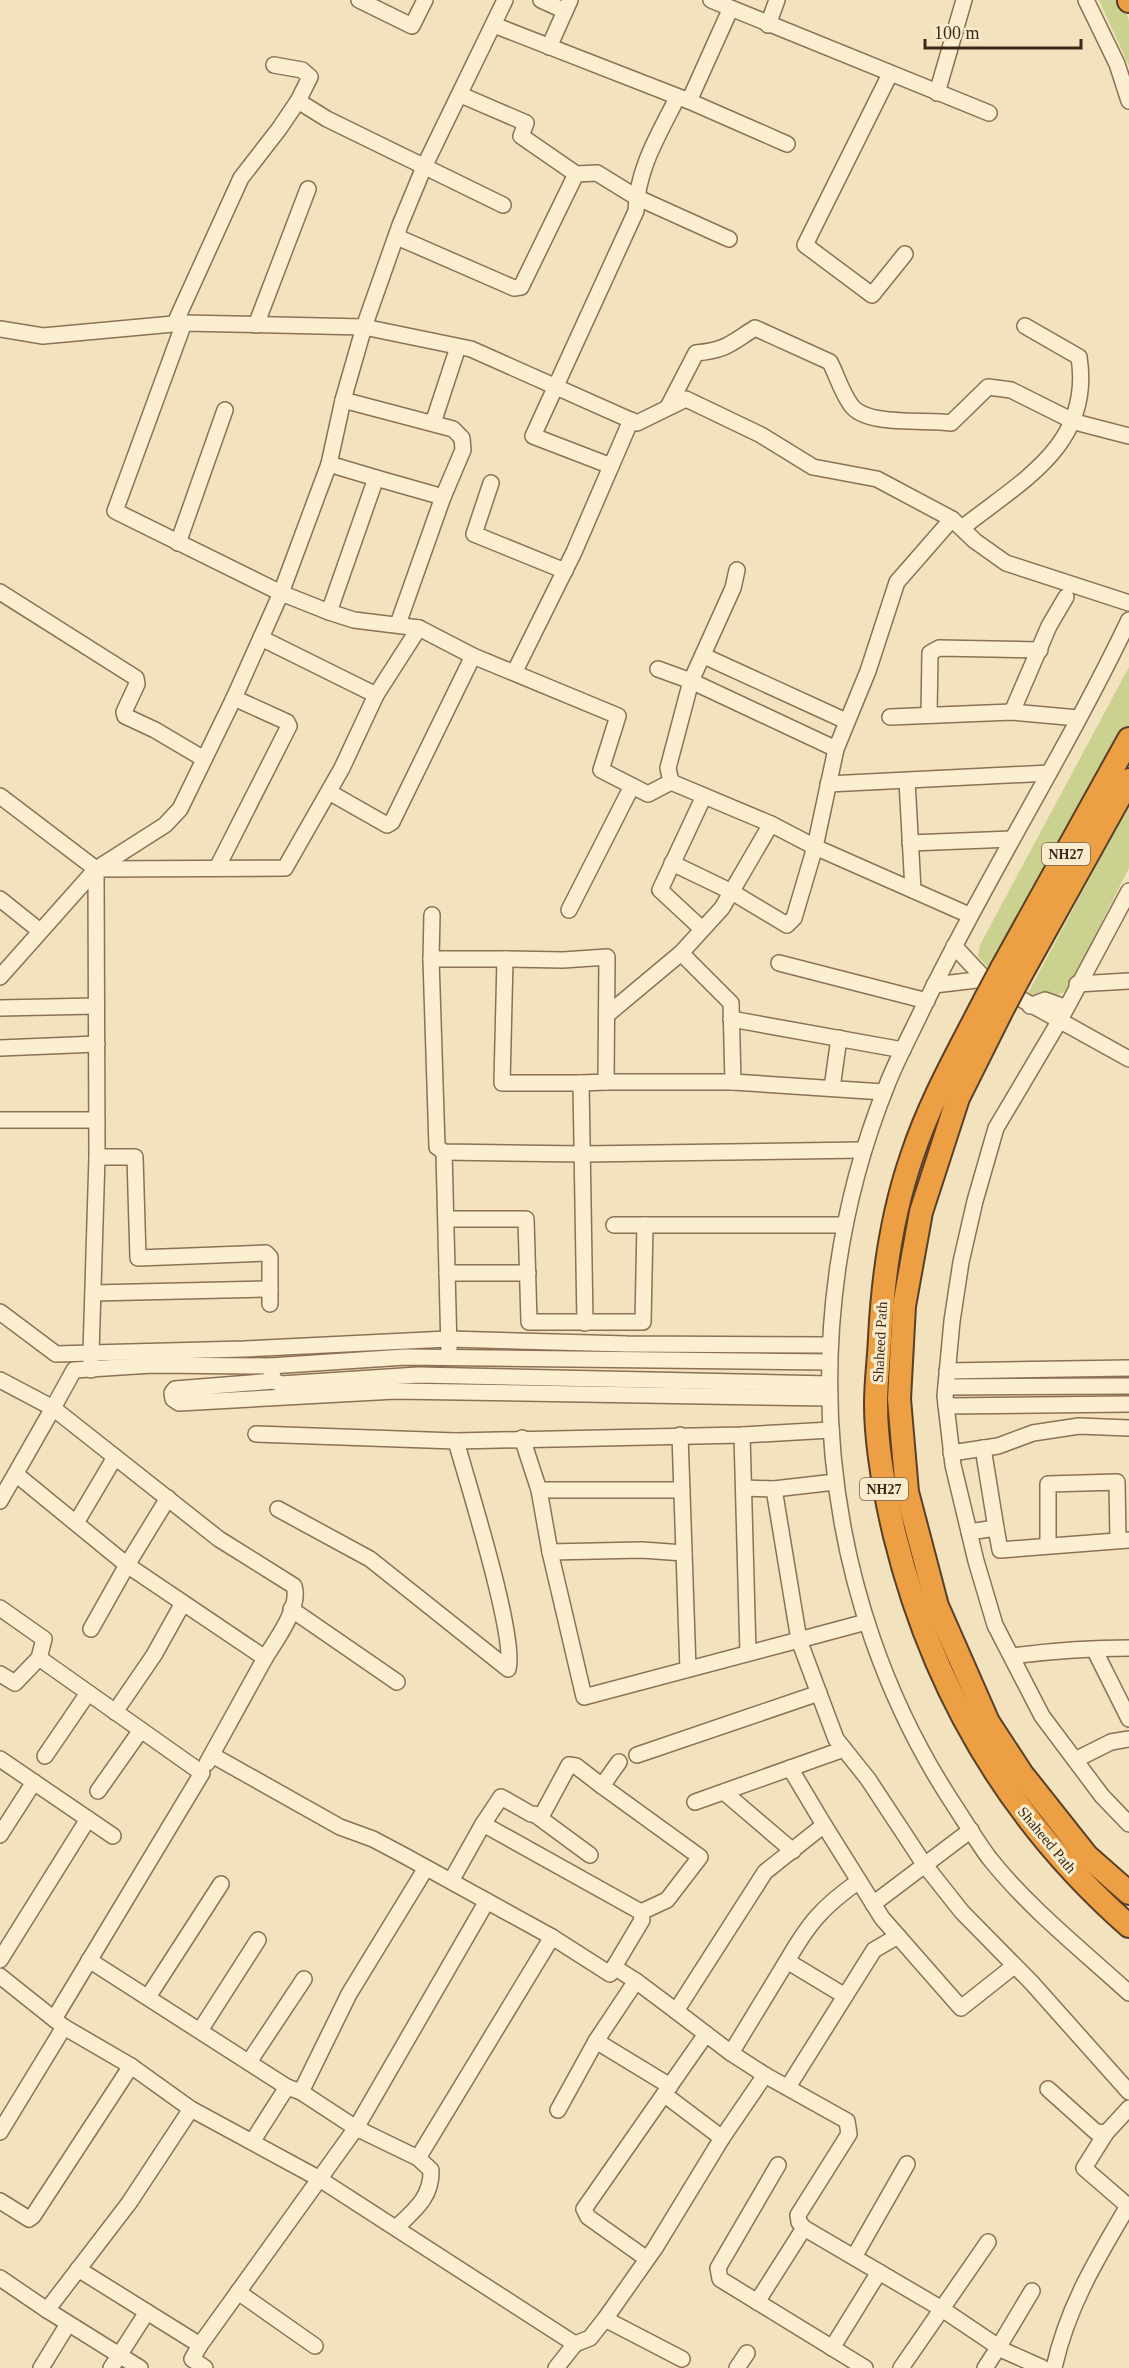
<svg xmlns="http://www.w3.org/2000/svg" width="1129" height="2368" font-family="'Times New Roman',serif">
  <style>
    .green { fill: #cbd290 }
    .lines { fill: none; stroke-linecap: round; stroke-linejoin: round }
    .minor-casing { stroke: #8c7154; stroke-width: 18 }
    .highway-casing { stroke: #593f29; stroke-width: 26 }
    .minor { stroke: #fcefd1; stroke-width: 15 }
    .highway { stroke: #eca043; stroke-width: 22 }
    .highway-bridge-casing { stroke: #593f29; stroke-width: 26; stroke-linecap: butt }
    .highway-bridge { stroke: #eca043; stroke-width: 22 }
    .labels { text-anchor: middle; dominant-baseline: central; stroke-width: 6; stroke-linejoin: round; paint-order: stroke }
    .shield { fill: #f9eccd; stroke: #736450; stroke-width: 1.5 }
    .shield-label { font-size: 14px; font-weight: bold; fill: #3a291b }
    .street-label { font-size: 15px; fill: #3a291b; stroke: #f9eccd }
  </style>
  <rect width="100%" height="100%" fill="#f2e2bd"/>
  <g class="green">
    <path d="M1099,0H1123L1129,21V66Z"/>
    <path d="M1129,667V727L1092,796L989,969L978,956L980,945Z"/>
    <path d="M1129,805V868L1067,991L1052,997L1027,995Z"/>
  </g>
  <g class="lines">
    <g class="minor-casing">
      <g id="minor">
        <path d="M359,0L412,26L425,0"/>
        <path d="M541,0L565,11"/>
        <path d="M711,0L989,113"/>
        <path d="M1086,0L1117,64L1129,101"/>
        <path d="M494,25L689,101L787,144"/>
        <path d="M768,25L777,0"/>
        <path d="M549,47L570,0"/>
        <path d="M890,74L805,245L872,295L905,254"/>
        <path d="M937,93L964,0"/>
        <path d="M461,95L526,123L521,136L576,174"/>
        <path d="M298,101L327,119L503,205"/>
        <path d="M689,101L730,10"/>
        <path d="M397,237L514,288L521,287L576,174L597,173L636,197L729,239"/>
        <path d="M175,323L241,178L279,129L298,101L310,77L302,70L274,65"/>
        <path d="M184,323L115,511L281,593L329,612L354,620L419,628"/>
        <path d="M256,325L308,189"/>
        <path d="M0,329L43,336L184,323L364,327L471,349L637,423L686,399L761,435L813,467L877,479L952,519"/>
        <path d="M343,400L453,429L462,438L463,450L443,497L398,624"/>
        <path d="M668,407L696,353C727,350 731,343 755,328L830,362C837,376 842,393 851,405C866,427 927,419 951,423L988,387L1011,390L1075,422L1129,436"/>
        <path d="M433,423L458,347"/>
        <path d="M329,464L376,478"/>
        <path d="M611,466L533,436L636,211C637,169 659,134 677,98"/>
        <path d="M491,483L474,534L565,571"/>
        <path d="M962,528C1021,481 1093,445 1079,357L1025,326"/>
        <path d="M178,543L225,410"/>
        <path d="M0,592L136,678L137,684L124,712L125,716L155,730L204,759"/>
        <path d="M329,612L376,478L443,497"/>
        <path d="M1129,620C1066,752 987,876 923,1008C911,1034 897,1059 887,1085C792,1320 815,1596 956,1808C967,1825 978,1843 990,1859C1030,1909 1082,1950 1129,1993"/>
        <path d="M261,638L376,695"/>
        <path d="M704,656L846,721"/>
        <path d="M658,669L691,681L836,749"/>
        <path d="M515,671L574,552L631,420"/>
        <path d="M1012,712L1049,626L1066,597"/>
        <path d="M929,715L930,653L939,648L1040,650"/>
        <path d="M890,717L1012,712L1078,718"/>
        <path d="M907,781L913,890"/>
        <path d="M671,782L668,768L691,681L733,588L737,570"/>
        <path d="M828,784L1049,773"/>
        <path d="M329,792L387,825L392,822L473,656"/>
        <path d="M0,796L96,869"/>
        <path d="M910,843L1012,839"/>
        <path d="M217,868L289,726L287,722L234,698"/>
        <path d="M1129,891L1060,1020L996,1128L975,1201L961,1262L952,1321L945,1396L953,1465L976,1561L995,1625L1042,1716L1102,1796L1129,1824"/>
        <path d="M0,899L40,931"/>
        <path d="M569,910L632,786"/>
        <path d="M432,915L431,959H505L502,1083H581L585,1323"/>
        <path d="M969,915L815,847L836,749L868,671L897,582L952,519L975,541L1006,563L1129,603"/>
        <path d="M702,929L660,890L704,796"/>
        <path d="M954,946L985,979L1129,1059"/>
        <path d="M681,953L731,1003L733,1082"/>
        <path d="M431,959L437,1147L444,1152L583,1154L862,1150"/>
        <path d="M505,959L563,960L607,957L606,1082L581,1083"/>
        <path d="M779,963L927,1001"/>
        <path d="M0,977L96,869L285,868L342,768L376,695L419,628L473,656L618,716L601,770L648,794L671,782L771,824L815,847L794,918L787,925L732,892L672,863"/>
        <path d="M1077,984L1129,981"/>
        <path d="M934,985L985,979"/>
        <path d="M1030,1006L1045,1000L1059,1005"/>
        <path d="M0,1008L96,1006"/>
        <path d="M608,1014L681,953L722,908L771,824"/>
        <path d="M731,1019L903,1050"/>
        <path d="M0,1048L97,1044"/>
        <path d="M606,1082H733L884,1092"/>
        <path d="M832,1088L839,1038"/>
        <path d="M0,1120H97"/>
        <path d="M444,1152L449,1350"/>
        <path d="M97,1157H135L138,1258L266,1253L270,1257V1304"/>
        <path d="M447,1219H526L529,1322H643L645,1225"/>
        <path d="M614,1225H845"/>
        <path d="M447,1273H528"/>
        <path d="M93,1293L270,1289"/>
        <path d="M0,1312L56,1354L91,1353L97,1157L96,869L165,825L180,809L234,698L281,593L329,464L343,400L364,327L400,225L424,167L505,0"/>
        <path d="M91,1370V1353L244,1349L448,1339L627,1344L830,1345"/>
        <path d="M947,1371L1129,1368"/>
        <path d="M0,1380L53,1408L74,1370L152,1365L270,1366"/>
        <path d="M274,1381L175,1389L172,1393L173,1399L179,1403L395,1391L828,1398"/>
        <path d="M828,1384L418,1375L281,1384L274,1381L270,1366L405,1357L829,1362"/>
        <path d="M946,1387L1129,1386"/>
        <path d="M946,1406L1129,1404"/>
        <path d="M256,1434L456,1441L742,1435L831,1430"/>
        <path d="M680,1435L688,1669"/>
        <path d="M742,1435L748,1653"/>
        <path d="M522,1438L539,1490L550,1552L642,1550L684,1553"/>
        <path d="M983,1448L996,1528"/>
        <path d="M951,1453L998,1446L1033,1433L1079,1426L1129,1428"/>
        <path d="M17,1475L127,1565L168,1498"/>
        <path d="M744,1488L774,1489L835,1482"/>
        <path d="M774,1489L799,1640L866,1622"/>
        <path d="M539,1490H682"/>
        <path d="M0,1501L53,1408L219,1539L294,1586C301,1607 276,1640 265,1658"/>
        <path d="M278,1509L370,1559L508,1669C517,1638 467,1481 456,1441"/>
        <path d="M76,1523L115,1457"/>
        <path d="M969,1532L996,1528L1000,1550L1129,1540"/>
        <path d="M1048,1544V1484L1117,1482L1118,1540"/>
        <path d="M550,1552L584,1697L799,1640L836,1739L868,1779L924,1864L962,1912L1031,1982L1129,2092"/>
        <path d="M0,1608L44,1639L39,1658L15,1683L0,1674"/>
        <path d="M291,1609L397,1682"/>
        <path d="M91,1629L127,1565L265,1658L207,1763"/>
        <path d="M1095,1651L1129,1719"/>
        <path d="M1012,1656C1051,1651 1089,1648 1129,1648"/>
        <path d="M39,1658L202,1773L54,2019"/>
        <path d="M115,1712L154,1655L183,1603"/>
        <path d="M212,1755L340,1827L373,1839L405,1856L552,1937L610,1974L614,1967"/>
        <path d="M637,1755L819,1693"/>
        <path d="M45,1756L88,1693"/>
        <path d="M0,1759L88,1819L0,1960"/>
        <path d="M1075,1760L1111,1742L1129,1739"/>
        <path d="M790,1768L824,1825"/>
        <path d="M602,1786L700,1857L667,1900L641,1912"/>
        <path d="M98,1791L141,1730"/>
        <path d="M725,1793L793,1851"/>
        <path d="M695,1802L844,1749"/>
        <path d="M537,1816L590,1855"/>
        <path d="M88,1819L113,1836"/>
        <path d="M483,1824L501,1797L531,1814L542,1815L569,1765L576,1766L602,1786L619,1762"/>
        <path d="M0,1835L34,1782"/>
        <path d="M451,1881L483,1824L641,1912L642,1920L614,1967L636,1981"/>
        <path d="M873,1904L971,1830"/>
        <path d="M89,1960L287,2087"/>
        <path d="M787,1961C809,1923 822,1907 859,1881L882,1918L961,2008L1014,1966"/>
        <path d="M0,1976L64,2027L131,2066L191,2109L318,2178L575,2344L556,2368"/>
        <path d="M148,1997L221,1884"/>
        <path d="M201,2029L258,1940"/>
        <path d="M731,2053L787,1961L845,1996"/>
        <path d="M249,2062L304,1979"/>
        <path d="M765,2075L731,2053L676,2011L765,1872L824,1825L859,1881"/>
        <path d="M670,2086L596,2041L636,1981L676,2011"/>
        <path d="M788,2087L874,1950L898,1936"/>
        <path d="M1048,2089L1096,2132L1106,2133L1129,2108"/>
        <path d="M301,2092L356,2128L418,2158L431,2170C432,2196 416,2209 397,2227"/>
        <path d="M665,2095L722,2138"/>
        <path d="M558,2110L596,2041"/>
        <path d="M0,2132L64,2027"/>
        <path d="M252,2142L287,2087L301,2092L349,1994L426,1868"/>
        <path d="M418,2158L552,1937"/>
        <path d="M778,2165L718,2268L720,2279L865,2368"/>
        <path d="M0,2201L29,2219L33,2216L131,2066"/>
        <path d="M854,2257L907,2164"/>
        <path d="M647,2259L588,2217L584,2209L706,2034"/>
        <path d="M78,2269L200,2345"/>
        <path d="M0,2278L47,2310L129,2203L191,2109"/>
        <path d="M1032,2291L998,2348L1043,2368"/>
        <path d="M238,2292L315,2346"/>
        <path d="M757,2302L804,2228"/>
        <path d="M47,2310L140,2368"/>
        <path d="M605,2319L682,2359"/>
        <path d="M575,2344L590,2338L605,2319L655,2248L722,2138L765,2075L847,2121L849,2134L798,2215L799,2222L804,2228L942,2309L994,2344L998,2348L985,2368"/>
        <path d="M832,2348L879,2272"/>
        <path d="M41,2368L68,2324"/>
        <path d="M111,2368L147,2312"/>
        <path d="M205,2368L192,2359L200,2345L356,2128L487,1901"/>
        <path d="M737,2368L747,2353"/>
        <path d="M901,2368L988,2242"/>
        <path d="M1054,2368C1067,2308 1097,2258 1128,2206L1084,2168L1106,2133"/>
      </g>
    </g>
    <g class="highway-casing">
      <g id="highway">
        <path d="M1129,0V1"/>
        <path d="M1002,968L1129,739"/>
        <path d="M1019,978L1129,780"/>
        <path d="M986,998C960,1049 930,1101 912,1156C892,1214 883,1277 880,1338C879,1360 876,1382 876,1404C876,1448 885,1494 895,1536C933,1691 1010,1821 1129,1926"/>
        <path d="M1003,1008L958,1098L921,1212L904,1306L899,1399L907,1492L937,1606L988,1722L1022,1774L1087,1856L1129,1893"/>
      </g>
    </g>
    <use href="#minor" class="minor"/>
    <use href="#highway" class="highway"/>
    <g class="highway-bridge-casing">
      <g id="highway-bridge">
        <path d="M986,998L1002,968"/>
        <path d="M1003,1008L1019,978"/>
      </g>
    </g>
    <use href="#highway-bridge" class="highway-bridge"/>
  </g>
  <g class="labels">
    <g class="shield">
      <rect x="1042" y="843" width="48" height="22" rx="4.5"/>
      <rect x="860" y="1478" width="48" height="22" rx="4.5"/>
    </g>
    <g class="shield-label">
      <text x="1066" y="854">NH27</text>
      <text x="884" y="1489">NH27</text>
    </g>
    <g class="street-label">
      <text transform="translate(880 1342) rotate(-87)">Shaheed Path</text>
      <text transform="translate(1047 1840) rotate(50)">Shaheed Path</text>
    </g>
  </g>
  <path d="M925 39v9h156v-9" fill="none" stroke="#3a291b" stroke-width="3"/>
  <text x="934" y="39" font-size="18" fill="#3a291b" stroke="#f9eccd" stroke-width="4.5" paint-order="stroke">100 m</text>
</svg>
